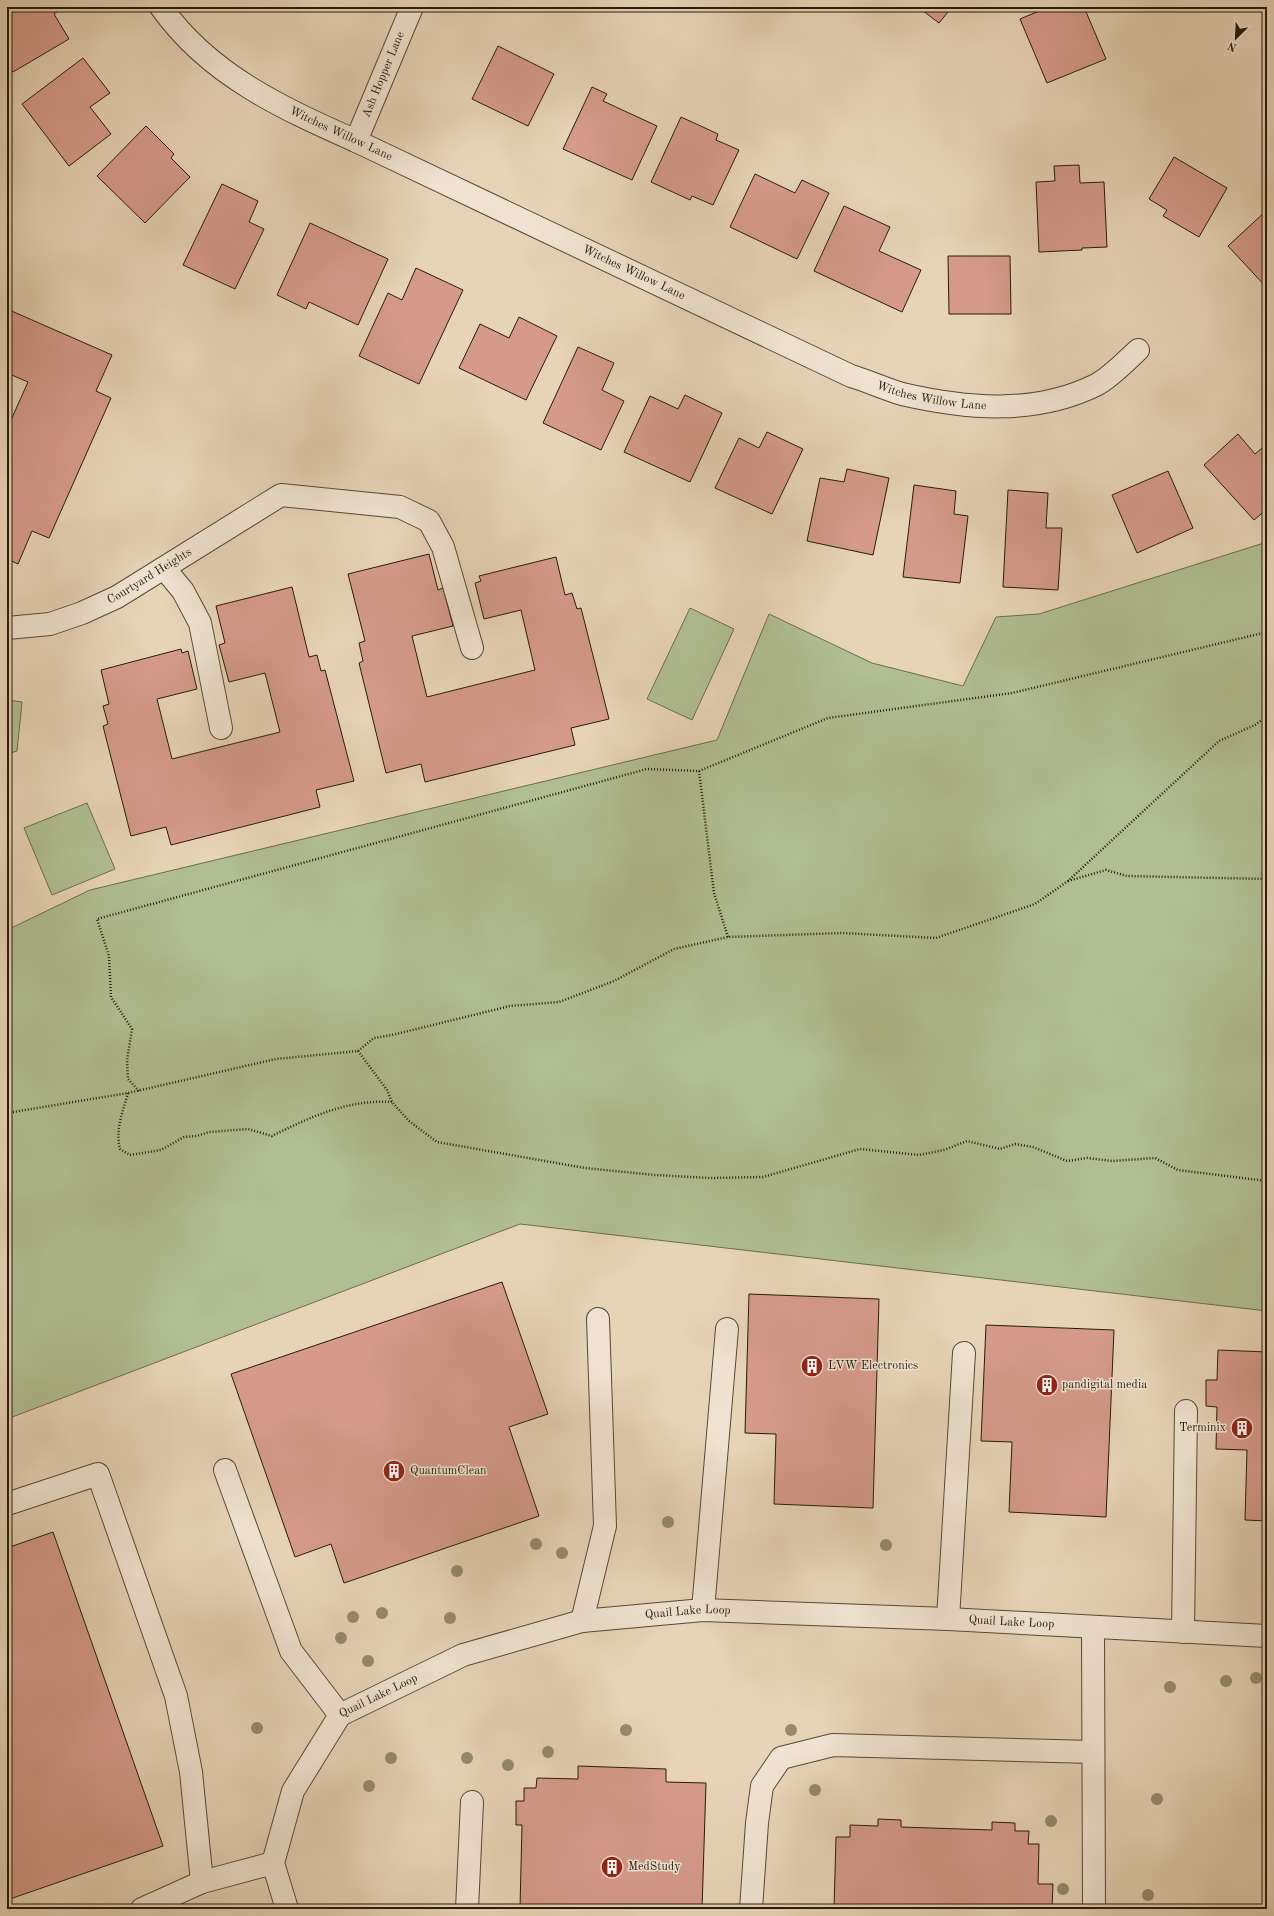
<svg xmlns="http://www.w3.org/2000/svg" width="1274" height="1916" font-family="'Old Standard TT',serif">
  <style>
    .green { fill: #b0be92; stroke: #6c6c4f }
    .building { fill: #d59a8b; stroke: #271b0c }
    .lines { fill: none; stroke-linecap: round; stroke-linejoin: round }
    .minor-casing { stroke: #574936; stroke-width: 24 }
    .path { stroke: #271b0c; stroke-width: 2.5; stroke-dasharray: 1 2; stroke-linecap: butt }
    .minor { stroke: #efe2d0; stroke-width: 22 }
    .tree { fill: #94896e }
    .labels { text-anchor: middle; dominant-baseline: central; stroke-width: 3; stroke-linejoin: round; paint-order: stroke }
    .street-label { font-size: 12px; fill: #271b0c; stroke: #efe2d0 }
    .poi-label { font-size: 12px; fill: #271b0c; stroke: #efe2d0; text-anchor: start }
  </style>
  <rect width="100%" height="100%" fill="#e7d3b6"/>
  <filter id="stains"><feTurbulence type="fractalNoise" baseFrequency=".005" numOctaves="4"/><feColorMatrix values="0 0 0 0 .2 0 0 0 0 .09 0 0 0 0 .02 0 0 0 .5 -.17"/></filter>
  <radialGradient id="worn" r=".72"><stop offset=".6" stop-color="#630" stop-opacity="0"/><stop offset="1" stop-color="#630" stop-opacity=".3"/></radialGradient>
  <g class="green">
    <path d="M1267,542V1311L520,1224L7,1419V930L90,890L717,740L769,614L872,663L963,686L996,617L1039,614Z"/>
    <path d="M690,608L734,629L692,720L647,699Z"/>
    <path d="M7,700L22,702L17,751L7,754Z"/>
    <path d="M87,803L115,869L52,895L24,828Z"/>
  </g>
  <g class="building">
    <path d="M7,7H56L58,11L54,14L69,39L13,72L7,62Z"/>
    <path d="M918,7H952L939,23Z"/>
    <path d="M1043,7H1084L1106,59L1047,83L1020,19L1044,9Z"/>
    <path d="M1166,7H1179L1177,12Z"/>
    <path d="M498,46L554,74L528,126L472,99Z"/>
    <path d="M83,58L110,93L90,107L111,134L69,166L22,104Z"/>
    <path d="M592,87L607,94L603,101L657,126L632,180L563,149Z"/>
    <path d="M681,117L718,134L716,140L739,150L713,205L692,196L690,200L651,182Z"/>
    <path d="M146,126L174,154L171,158L190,177L145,223L97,176Z"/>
    <path d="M1174,157L1227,188L1199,237L1163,216L1167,210L1149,199Z"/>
    <path d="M1079,165L1080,183L1104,182L1107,247L1082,248V250L1039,252L1036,182L1055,181L1054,166Z"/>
    <path d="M755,174L795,193L802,180L829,193L797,259L730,227Z"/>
    <path d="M222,184L258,201L249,222L264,229L235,289L183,265Z"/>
    <path d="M844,206L890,227L879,251L921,270L902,312L814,271Z"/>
    <path d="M1267,210V288L1228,246Z"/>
    <path d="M310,223L388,259L358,325L309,302L306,309L277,295Z"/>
    <path d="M948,256H1010L1011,314H949Z"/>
    <path d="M416,268L463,290L419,384L359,356L388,293L402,300Z"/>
    <path d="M7,309L112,355L96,391L111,398L49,538L32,531L18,564L7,559V429L28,382L7,373Z"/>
    <path d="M519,317L557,336L526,400L459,368L480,324L509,338Z"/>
    <path d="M578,347L614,363L602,390L624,401L601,450L543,423Z"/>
    <path d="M685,395L722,413L690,482L624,452L650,396L678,409Z"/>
    <path d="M767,432L803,449L772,514L715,488L739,438L759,448Z"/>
    <path d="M1238,434L1255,454L1267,444V509L1254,520L1204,465Z"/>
    <path d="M847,469L889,478L873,555L807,541L820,478L844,482Z"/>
    <path d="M1168,471L1193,528L1137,553L1112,495Z"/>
    <path d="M914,485L956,491L954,514L968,516L960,583L903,577Z"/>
    <path d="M1008,490L1048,493L1046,528H1062L1058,590L1003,587Z"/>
    <path d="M429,554L438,590L443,588L453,626L412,636L427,697L535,670L521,610L484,619L475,583L481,581L479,576L556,557L565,595L572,593L577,609L581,608L609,719L571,728L575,745L425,782L421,764L386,773L359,663L363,661L359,643L365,641L348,574Z"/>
    <path d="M292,587L309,657L317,655L321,671L325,670L354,781L316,790L320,807L171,845L166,827L131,836L103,726L108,724L103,706L109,704L101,670L181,649L182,653L188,651L197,689L157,699L172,759L280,732L265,673L229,682L219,645L225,643L216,606Z"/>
    <path d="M502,1282L548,1414L509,1427L539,1516L344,1583L331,1544L295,1557L231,1374Z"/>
    <path d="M749,1294L879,1299L873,1508L774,1504L776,1434L745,1433Z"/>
    <path d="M986,1325L1114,1330L1106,1517L1009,1512L1012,1442L981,1441Z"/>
    <path d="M1218,1350L1267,1352V1521L1245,1520L1247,1450L1216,1449L1217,1407L1206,1406V1380H1217Z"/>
    <path d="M53,1532L163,1846L7,1900V1548Z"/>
    <path d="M578,1766L666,1769V1782L706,1783L702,1909H513L520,1908L522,1825H516V1801H524V1788H536L537,1778L578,1779Z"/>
    <path d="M878,1819L901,1820V1827L992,1830V1822L1015,1823V1831H1029L1028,1844H1039L1038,1884H1053L1052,1909H834L836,1837H850V1825L878,1826Z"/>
  </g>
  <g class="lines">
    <g class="minor-casing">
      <g id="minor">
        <path id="s1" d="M161,7C209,75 282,108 356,141L851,376C868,381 885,389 902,394C967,409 1035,415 1096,385C1110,378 1126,361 1138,350"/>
        <path id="s2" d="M356,141L412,7"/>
        <path d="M164,568L183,591L200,623L221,728"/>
        <path id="s3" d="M7,628L50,624L82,613L117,597L281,495L400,507L429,521L443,547L472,648"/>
        <path d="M225,1470L291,1651L340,1715"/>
        <path d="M7,1504L98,1474L176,1696L191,1772L202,1882L273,1863"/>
        <path d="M703,1610L727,1329"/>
        <path d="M948,1619L964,1353"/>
        <path d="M582,1621L605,1526L598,1319"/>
        <path d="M1093,1628L1094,1909"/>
        <path d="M1183,1632L1186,1411"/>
        <path d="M142,1909L202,1882"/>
        <path id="s4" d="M287,1909L273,1863L293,1791L340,1715L463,1655L582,1621L703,1610L948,1619L1267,1636"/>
        <path d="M467,1909L472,1802"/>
        <path d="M751,1909L757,1823L762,1786L781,1758L833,1745L1093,1752"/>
      </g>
    </g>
    <g class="path">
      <path d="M699,771L714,893L728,937"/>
      <path d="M1068,881L1106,870L1127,876L1267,879"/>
      <path d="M358,1051L387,1090L392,1102L409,1121L437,1142L585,1168L655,1175L710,1178L763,1177L860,1149L919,1155L944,1150L967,1141L1000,1149L1015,1144L1033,1147L1067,1161L1087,1158L1112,1161L1155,1158L1178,1170L1267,1181"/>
      <path d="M139,1091L128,1079L127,1060L132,1029L111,997L109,956L97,919L647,769L699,771L828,718L1012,693L1267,632"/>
      <path d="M128,1093C123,1112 115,1129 120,1149L130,1155L161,1150L184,1137L197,1136L209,1132L248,1129L272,1136C310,1117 349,1099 392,1102"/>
      <path d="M7,1113L128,1093L276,1059L358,1051L374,1038L392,1035L510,1006L559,1002L614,981L674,949L728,937L842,933L936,938L1035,904L1068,881L1219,741L1255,725L1267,716"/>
    </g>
    <use href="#minor" class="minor"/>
  </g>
  <g class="tree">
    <circle cx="668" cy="1522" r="6"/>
    <circle cx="536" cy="1544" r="6"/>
    <circle cx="886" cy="1545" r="6"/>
    <circle cx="562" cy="1553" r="6"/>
    <circle cx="457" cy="1571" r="6"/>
    <circle cx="382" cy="1613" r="6"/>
    <circle cx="353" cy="1617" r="6"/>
    <circle cx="450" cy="1618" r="6"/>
    <circle cx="341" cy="1638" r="6"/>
    <circle cx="368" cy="1661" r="6"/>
    <circle cx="1256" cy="1678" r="6"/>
    <circle cx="1226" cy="1681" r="6"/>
    <circle cx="1170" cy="1687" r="6"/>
    <circle cx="257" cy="1728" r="6"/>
    <circle cx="626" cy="1730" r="6"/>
    <circle cx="791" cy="1730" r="6"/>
    <circle cx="548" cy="1752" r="6"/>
    <circle cx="391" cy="1758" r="6"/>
    <circle cx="467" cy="1758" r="6"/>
    <circle cx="508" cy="1765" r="6"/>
    <circle cx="369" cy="1786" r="6"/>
    <circle cx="815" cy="1790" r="6"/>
    <circle cx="1157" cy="1799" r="6"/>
    <circle cx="1051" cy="1821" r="6"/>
    <circle cx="1063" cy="1889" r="6"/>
    <circle cx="1148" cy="1895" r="6"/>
  </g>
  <defs>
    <g id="building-disc" transform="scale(1.15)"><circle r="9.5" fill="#8f2418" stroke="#efe2d0"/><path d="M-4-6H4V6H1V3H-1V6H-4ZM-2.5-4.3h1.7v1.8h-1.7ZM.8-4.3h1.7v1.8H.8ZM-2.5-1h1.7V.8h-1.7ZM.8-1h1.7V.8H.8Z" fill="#fff"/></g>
  </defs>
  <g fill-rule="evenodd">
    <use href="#building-disc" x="812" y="1366"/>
    <use href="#building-disc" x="1047" y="1385"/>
    <use href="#building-disc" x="1242" y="1428"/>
    <use href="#building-disc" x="394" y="1471"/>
    <use href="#building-disc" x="612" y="1867"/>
  </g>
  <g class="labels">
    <g class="street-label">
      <text stroke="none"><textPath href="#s2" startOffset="72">Ash Hopper Lane</textPath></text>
      <text stroke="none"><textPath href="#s1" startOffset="223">Witches Willow Lane</textPath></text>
      <text stroke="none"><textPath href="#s1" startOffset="547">Witches Willow Lane</textPath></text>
      <text stroke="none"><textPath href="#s1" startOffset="871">Witches Willow Lane</textPath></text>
      <text stroke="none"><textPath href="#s3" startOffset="154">Courtyard Heights</textPath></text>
      <text stroke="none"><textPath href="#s4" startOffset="579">Quail Lake Loop</textPath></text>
      <text stroke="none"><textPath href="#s4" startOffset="903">Quail Lake Loop</textPath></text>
      <text stroke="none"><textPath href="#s4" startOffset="255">Quail Lake Loop</textPath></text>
    </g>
    <g class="poi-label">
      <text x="828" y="1366">LVW Electronics</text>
      <text x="1062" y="1385">pandigital media</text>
      <text x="1226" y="1428" text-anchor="end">Terminix</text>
      <text x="410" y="1471">QuantumClean</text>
      <text x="628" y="1867">MedStudy</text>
    </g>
  </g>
  <rect width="1274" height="1916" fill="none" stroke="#e7d3b6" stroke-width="24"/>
  <rect x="8" y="8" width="1258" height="1900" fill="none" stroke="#271b0c" stroke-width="2"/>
  <rect x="12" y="12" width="1250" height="1892" fill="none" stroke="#271b0c"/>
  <g transform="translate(1236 38) rotate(204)" stroke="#efe2d0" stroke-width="3" paint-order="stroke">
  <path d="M0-3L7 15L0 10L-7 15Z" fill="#271b0c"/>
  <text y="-6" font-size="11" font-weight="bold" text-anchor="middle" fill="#271b0c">N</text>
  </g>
  <rect width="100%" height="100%" filter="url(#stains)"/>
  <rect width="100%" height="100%" fill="url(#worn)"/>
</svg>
